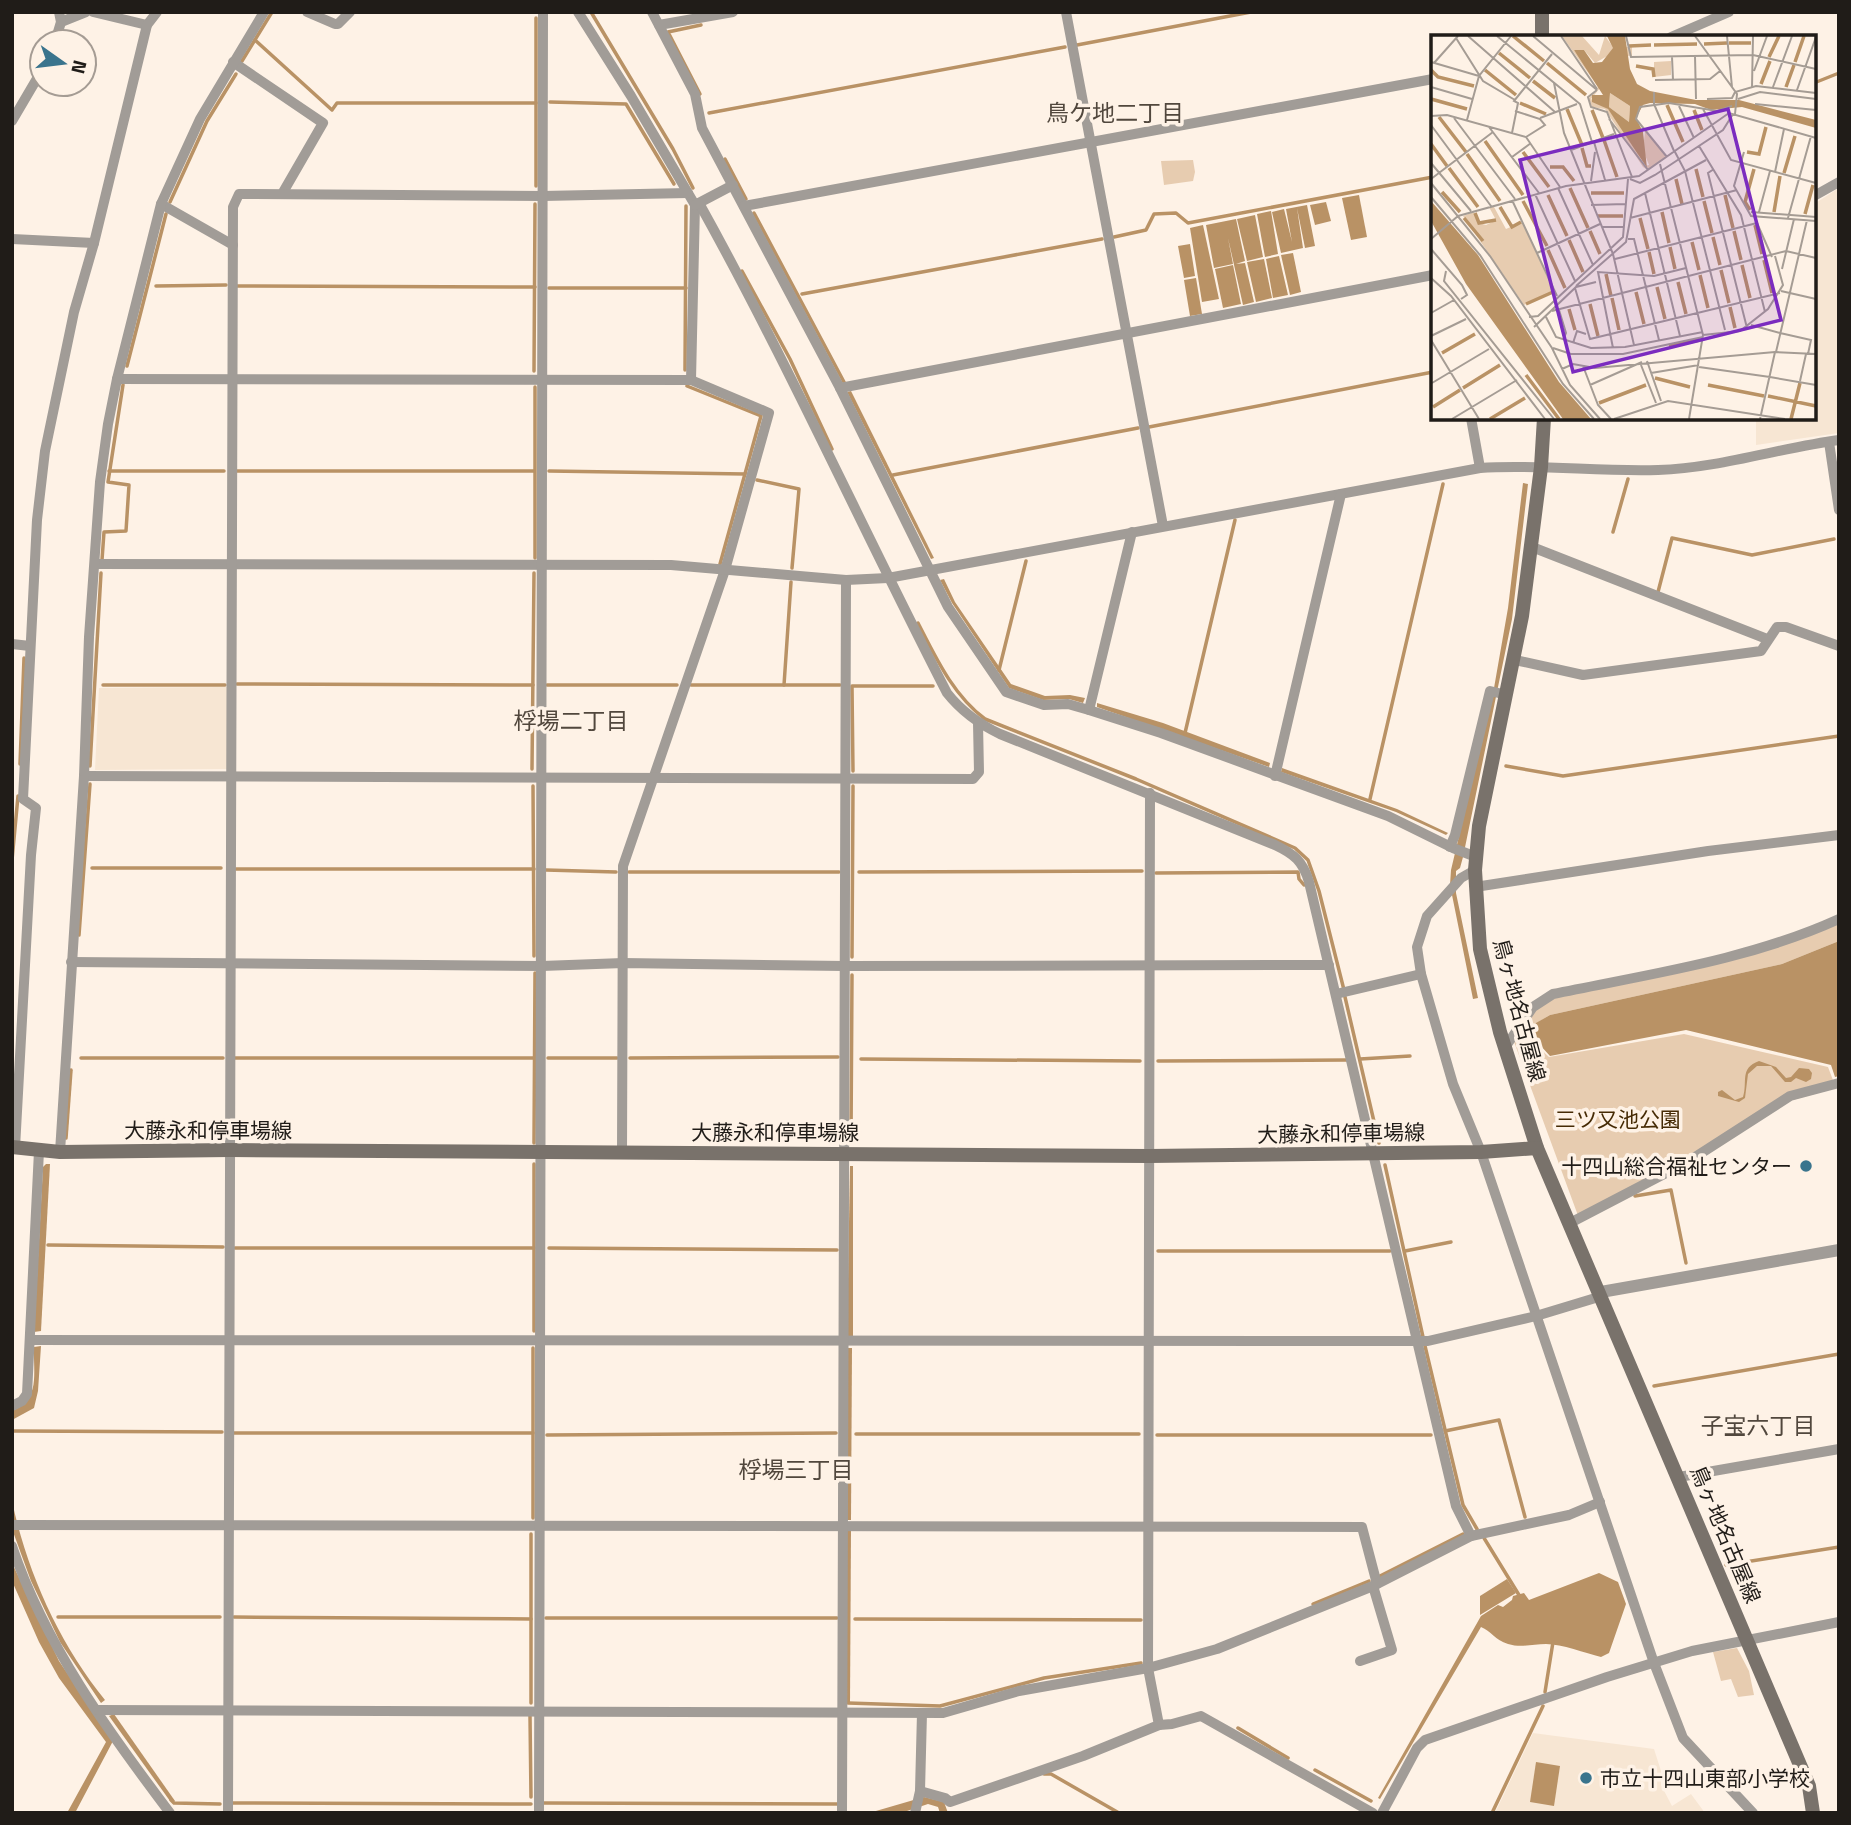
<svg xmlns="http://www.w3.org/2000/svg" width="1851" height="1825" font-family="'Titillium Web','Noto Sans JP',sans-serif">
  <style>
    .built { fill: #f7e6d3 }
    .green { fill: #e7ccb0 }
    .water { fill: #b99265 }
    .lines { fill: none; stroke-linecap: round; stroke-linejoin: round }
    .stream { stroke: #b99265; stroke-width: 3.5 }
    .minor { stroke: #a19c97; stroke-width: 10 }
    .tertiary { stroke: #a19c97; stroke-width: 12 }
    .secondary { stroke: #79726b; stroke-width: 14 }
    .poi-dot { fill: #3a748d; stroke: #fef2e6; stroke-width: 2.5 }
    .labels { text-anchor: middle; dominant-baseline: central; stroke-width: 7; stroke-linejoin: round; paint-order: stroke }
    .street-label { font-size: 21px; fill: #201c18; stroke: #fef2e6 }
    .park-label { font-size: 21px; fill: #462b05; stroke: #fef2e6 }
    .poi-label { font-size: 21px; fill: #201c18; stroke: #fef2e6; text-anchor: end }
    .neighbourhood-label { font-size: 23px; fill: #51473d; stroke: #fef2e6 }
    .inset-river { fill: none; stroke: #b99265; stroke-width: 3.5 }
    .inset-road { fill: none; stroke: #a59c94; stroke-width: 2 }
    .view { fill: #7b2cbf; fill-opacity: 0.15; stroke: #7b2cbf; stroke-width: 3.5 }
    .inset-edge { fill: none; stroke: #201c18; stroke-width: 3.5 }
  </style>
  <rect width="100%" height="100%" fill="#fef2e6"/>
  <g class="built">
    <path d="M1839,188V433L1756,445V418H1814V204Z"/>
    <path d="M227,687V769L95,770L99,688Z"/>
    <path d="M1533,1733L1654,1749L1661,1771V1785L1672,1806L1691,1794L1705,1813H1495Z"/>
  </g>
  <g class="green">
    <path d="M1193,160L1195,172L1193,181L1164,185L1161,161Z"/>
    <path d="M1839,922V941L1782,964L1550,1015C1521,1031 1530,1038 1549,1057L1684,1034L1828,1067L1836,1088L1789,1101L1580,1221L1513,1039L1533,1011L1554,996L1766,951Z"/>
    <path d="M1737,1648L1749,1671L1754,1695L1738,1697L1731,1679L1721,1681L1713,1652Z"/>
  </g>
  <g class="water">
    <path d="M1359,195L1367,237L1351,240L1342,198Z"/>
    <path d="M1326,202L1331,221L1315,225L1310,205Z"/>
    <path d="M1307,205L1315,246L1305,248L1297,208L1303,248L1281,253L1272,212L1284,209L1292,242L1286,209Z"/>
    <path d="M1271,211L1278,254L1265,257L1257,214Z"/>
    <path d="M1255,215L1263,257L1247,261L1237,219Z"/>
    <path d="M1236,219L1245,261L1236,264L1245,263L1254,302L1243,305L1228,238L1233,264L1214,268L1206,225Z"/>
    <path d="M1203,225L1219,299L1202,302L1190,228Z"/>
    <path d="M1190,244L1195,276L1184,278L1178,246Z"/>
    <path d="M1293,253L1301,292L1290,295L1281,255Z"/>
    <path d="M1279,256L1288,295L1273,298L1266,259Z"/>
    <path d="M1264,259L1272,298L1256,302L1247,262Z"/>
    <path d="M1233,265L1241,304L1223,308L1215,269Z"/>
    <path d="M1196,278L1202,314L1190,316L1184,280Z"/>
    <path d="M851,391L934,558L931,559L847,392Z"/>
    <path d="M1523,483L1528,484L1512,619L1463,857L1460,868L1456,871V893L1478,998L1473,999L1450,885L1451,870L1494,688L1508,608Z"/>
    <path d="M944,579L955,602L1011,684L1045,696L1070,695L1085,698L1083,703L1069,699L1043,700L1009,688L952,603L940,580Z"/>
    <path d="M1097,703L1163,723L1270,763L1269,767L1097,707Z"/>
    <path d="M1282,768L1397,809L1448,833L1446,835L1396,812L1281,772Z"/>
    <path d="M1839,941V1076L1835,1077L1831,1065L1686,1030L1550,1056L1530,1034L1536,1023L1550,1015L1782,964Z"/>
    <path d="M1759,1061L1776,1067L1786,1078L1791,1077L1799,1068L1809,1069L1812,1073L1811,1079L1806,1082L1796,1078L1791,1082H1785L1771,1066H1757L1748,1074L1745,1098L1739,1102L1718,1096V1092L1722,1090L1735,1100L1743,1097C1748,1082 1739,1068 1759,1061Z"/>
    <path d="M46,1164H50L41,1331L34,1332L43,1167Z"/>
    <path d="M850,1166H853V1337L847,1336Z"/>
    <path d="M41,1346L38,1391L34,1408L12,1420V1411C41,1399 33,1374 34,1347Z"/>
    <path d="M846,1348H852L851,1520H846Z"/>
    <path d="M12,1501C27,1572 59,1643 105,1700L101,1703L60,1642L31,1581L12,1529Z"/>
    <path d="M847,1530L851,1531L850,1704H846Z"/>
    <path d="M12,1563L59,1661L113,1741L75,1813H67L106,1742L59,1678L39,1642L12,1581Z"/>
    <path d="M1599,1573L1618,1582L1626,1604L1609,1653L1601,1657C1585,1653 1562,1644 1546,1644C1533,1644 1521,1648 1508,1644C1495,1640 1491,1631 1481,1627L1380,1799L1378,1798L1481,1616L1498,1605L1503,1607L1512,1600L1513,1596L1524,1593L1529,1600Z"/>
    <path d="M1507,1579L1516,1593L1480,1615V1596Z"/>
    <path d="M114,1714L175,1801H170L109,1716Z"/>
    <path d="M1536,1762L1560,1766L1554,1806L1530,1802Z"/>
    <path d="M924,1797L944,1802L948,1813H940L938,1807L928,1804L901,1813H869Z"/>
  </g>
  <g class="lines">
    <g class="stream">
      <path d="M591,12L673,149L693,188"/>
      <path d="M255,40L332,110L337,103H536"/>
      <path d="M1077,45L1251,12"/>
      <path d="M242,61L272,12"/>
      <path d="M1814,83L1839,73"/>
      <path d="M700,94L668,32L701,25"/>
      <path d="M550,102L626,104L674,184"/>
      <path d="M709,113L1065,47"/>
      <path d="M725,159L746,199"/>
      <path d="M536,186V18"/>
      <path d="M170,202L207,121L236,74"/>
      <path d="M754,213L844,382"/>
      <path d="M1114,237L1146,230L1154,214L1176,213L1188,223L1433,177"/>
      <path d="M742,271L790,359L832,449"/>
      <path d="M156,286L226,285"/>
      <path d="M237,286L535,287"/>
      <path d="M549,288H686"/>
      <path d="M802,294L1102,239"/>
      <path d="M127,366L166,214"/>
      <path d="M685,370L686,206"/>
      <path d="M534,371L535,204"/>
      <path d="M687,386L761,416L720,564"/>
      <path d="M1149,427L1433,372"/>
      <path d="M109,471H224"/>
      <path d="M237,471H534"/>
      <path d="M549,471L745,474"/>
      <path d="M893,475L1138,428"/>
      <path d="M757,480L799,489L792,568"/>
      <path d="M1613,532L1628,479"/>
      <path d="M535,558V387"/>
      <path d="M102,560L104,532L126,531L129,485L108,482L123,385"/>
      <path d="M1658,592L1672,538L1752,555L1834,539"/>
      <path d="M918,623C936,658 953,695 985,719L1136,779L1295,848L1308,860L1319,891L1344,990"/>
      <path d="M999,670L1026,561"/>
      <path d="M237,684L533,685"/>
      <path d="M103,685H225"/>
      <path d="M547,685H677"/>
      <path d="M691,685H840"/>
      <path d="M784,685L791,582"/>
      <path d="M1185,733L1235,520"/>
      <path d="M20,764L24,658"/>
      <path d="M90,766L101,573"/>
      <path d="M1506,766L1563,776L1839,736"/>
      <path d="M532,769L534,573"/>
      <path d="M853,771L852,686H933"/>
      <path d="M533,786L534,956"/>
      <path d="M1370,799L1443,484"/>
      <path d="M12,860L18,796"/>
      <path d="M92,868H221"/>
      <path d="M236,869H534"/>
      <path d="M546,870L616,872"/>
      <path d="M629,872H839"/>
      <path d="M859,872L1142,871"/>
      <path d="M1156,873L1298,872L1299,879L1304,885"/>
      <path d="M79,935L90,784"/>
      <path d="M852,957L853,786"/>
      <path d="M1345,997L1379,1143"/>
      <path d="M81,1058H223"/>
      <path d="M235,1058H534"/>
      <path d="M548,1058H617"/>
      <path d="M630,1058L838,1057"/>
      <path d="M861,1059L1140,1061"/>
      <path d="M1360,1059L1410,1056"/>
      <path d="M1158,1061L1347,1060"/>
      <path d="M66,1138L71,1070"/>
      <path d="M851,1141L852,975"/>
      <path d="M534,1143L535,973"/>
      <path d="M534,1164V1331"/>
      <path d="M1385,1165L1423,1337"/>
      <path d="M1635,1196L1671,1190L1686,1263"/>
      <path d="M48,1245L223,1247"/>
      <path d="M235,1248H534"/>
      <path d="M549,1248L837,1250"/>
      <path d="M1158,1251H1390"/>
      <path d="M1405,1251L1451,1242"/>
      <path d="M1425,1346L1463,1505L1477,1529"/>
      <path d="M1654,1386L1839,1354"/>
      <path d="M12,1431L222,1432"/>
      <path d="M1445,1431L1499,1420L1525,1517"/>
      <path d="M234,1433H533"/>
      <path d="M856,1434H1139"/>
      <path d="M547,1435L836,1433"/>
      <path d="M1157,1435H1431"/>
      <path d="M533,1518V1348"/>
      <path d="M1484,1538L1519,1595"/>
      <path d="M1726,1565L1839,1547"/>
      <path d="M1380,1576L1463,1534"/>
      <path d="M1313,1604L1369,1581"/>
      <path d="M58,1617H220"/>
      <path d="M234,1617L531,1619"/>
      <path d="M546,1618H837"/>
      <path d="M855,1619L1141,1620"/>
      <path d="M1545,1692L1553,1642"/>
      <path d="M531,1703V1534"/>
      <path d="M848,1703L940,1706L1044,1678L1141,1663"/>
      <path d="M530,1716L531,1797"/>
      <path d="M1238,1728L1288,1758"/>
      <path d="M1315,1770L1371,1801"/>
      <path d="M1044,1774H1051L1119,1813"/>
      <path d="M171,1800L174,1803L220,1804"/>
      <path d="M232,1803L531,1804"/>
      <path d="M544,1803L837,1804"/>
      <path d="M1492,1813L1543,1706"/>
    </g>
    <g class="minor">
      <path d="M93,12L147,25"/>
      <path d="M307,12L335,24H338L350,12"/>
      <path d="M578,12L631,96L695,205L691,380"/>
      <path d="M652,12L695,94L702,128L840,388L948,607L1006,692L1044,705L1068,704L1089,710L1161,733L1388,816L1453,848L1476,857"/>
      <path d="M1066,12L1163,526"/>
      <path d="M61,22L86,12"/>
      <path d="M659,25L733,12"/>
      <path d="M1671,37L1729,12"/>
      <path d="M55,42L61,22L59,12"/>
      <path d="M233,62L323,123L282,194"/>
      <path d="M12,121L42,70"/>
      <path d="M1814,196L1839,182"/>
      <path d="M699,203C788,363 863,530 947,693C962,712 979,724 1000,734L1275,845C1294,854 1303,861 1309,882L1456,1506L1471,1536"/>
      <path d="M161,204L233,245"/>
      <path d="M695,205L733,185"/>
      <path d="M744,206L1433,79"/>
      <path d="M12,239L94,243"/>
      <path d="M117,379L691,380L769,413L725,570L623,866L622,1154"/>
      <path d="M840,388L1433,275"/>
      <path d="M1471,418L1480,468"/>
      <path d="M1829,442L1839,510"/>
      <path d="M1532,547L1767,639"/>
      <path d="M95,564L671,565L846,580L888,578L1480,468C1540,464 1599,472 1658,470C1719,468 1779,448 1839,440"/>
      <path d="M12,644L30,646"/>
      <path d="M1515,660L1583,675L1761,651L1777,627H1786L1839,646"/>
      <path d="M1089,710L1132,532"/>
      <path d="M84,776L973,779L979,772L978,723"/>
      <path d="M1275,776L1341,494"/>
      <path d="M1150,793L1148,1668L1159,1725"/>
      <path d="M1450,847L1455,835L1490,691L1507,695"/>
      <path d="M1475,870L1461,878L1427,916L1417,947L1421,974L1453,1084L1481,1152L1654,1663L1683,1738L1753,1813"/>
      <path d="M1475,887L1708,851L1839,835"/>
      <path d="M71,962L542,966L623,963L845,966L1329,965"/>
      <path d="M1336,994L1421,974"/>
      <path d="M1506,1046L1533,1007L1553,994C1649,974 1749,960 1839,919"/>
      <path d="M15,1148L31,855L36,808L23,799L37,520L45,451L74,312L94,243L147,25L157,12"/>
      <path d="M60,1152L84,776L89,637L100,482L108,424L117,379L161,204L200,119L264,12"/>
      <path d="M1570,1223L1689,1161L1790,1096L1839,1083"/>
      <path d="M30,1340L1428,1341L1536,1316L1602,1296"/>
      <path d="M12,1406L22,1401L27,1394L39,1151"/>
      <path d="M1679,1477L1839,1449"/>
      <path d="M12,1525L1362,1527L1377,1584"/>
      <path d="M12,1546C45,1645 108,1731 170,1813"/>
      <path d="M1360,1661L1392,1650L1373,1586"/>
      <path d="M97,1710L943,1713L1019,1691L1148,1668L1217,1649L1373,1586L1471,1536L1569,1515L1600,1502"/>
      <path d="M920,1791L922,1713"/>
      <path d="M228,1813L233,207L239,194L543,196L688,193"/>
      <path d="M539,1813L543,12"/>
      <path d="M842,1813L846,580"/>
      <path d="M915,1813L920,1791L945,1798L950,1802L1083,1756L1159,1725L1172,1724L1201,1716L1373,1813"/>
      <path d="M1382,1813L1417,1748L1425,1740L1607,1677L1692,1651L1839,1622"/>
    </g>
    <path class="tertiary" d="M1601,1292L1839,1250"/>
    <g class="secondary">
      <path d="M1542,12V37"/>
      <path d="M1544,418L1541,467L1522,616L1479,826L1475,870L1480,949L1500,1032L1537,1148L1809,1786L1813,1813"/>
      <path d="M12,1147L60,1152L230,1150L1149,1156L1481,1152L1537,1148"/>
    </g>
  </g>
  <g class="poi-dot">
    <circle cx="1806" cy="1166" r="7"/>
    <circle cx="1586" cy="1778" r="7"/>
  </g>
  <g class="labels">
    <g class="street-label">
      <text transform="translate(1520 1010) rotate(75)">鳥ヶ地名古屋線</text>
      <text x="208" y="1130">大藤永和停車場線</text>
      <text x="775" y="1132">大藤永和停車場線</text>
      <text transform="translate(1341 1133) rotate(-1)">大藤永和停車場線</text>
      <text transform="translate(1726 1534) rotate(67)">鳥ヶ地名古屋線</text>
    </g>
    <g class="park-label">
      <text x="1618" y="1119">三ツ又池公園</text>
    </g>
    <g class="poi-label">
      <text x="1792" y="1166">十四山総合福祉センター</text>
      <text x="1600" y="1778" text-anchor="start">市立十四山東部小学校</text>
    </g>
    <g class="neighbourhood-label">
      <text x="1115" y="112">鳥ケ地二丁目</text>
      <text x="571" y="720">桴場二丁目</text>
      <text x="1758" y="1425">子宝六丁目</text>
      <text x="796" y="1469">桴場三丁目</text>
    </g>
  </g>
  <g transform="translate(1431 35)">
    <rect width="385" height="385" fill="#fef2e6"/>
    <path d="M131,1H151L168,20L174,1L182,12H201V21L178,20L164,28L153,15H143L157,32L169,53L160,64L177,74L201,106L213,131L218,130L212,115L214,96L236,122L217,135L212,132L174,74L161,72L158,63L167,52ZM240,26V40L223,42V27ZM179,58L199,71L198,87L178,72ZM58,172H63L75,194L91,187L123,256L93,270L32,181L43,177L48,188L55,190L65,185Z" fill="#e7ccb0"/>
    <path d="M176,1H194L199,34L206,49L219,56L265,65H308L385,85V93L311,72L280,75L264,69L219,68L212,70L205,83L212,97L216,133L177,74L161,67V60H172L143,15H153L162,28L171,27L182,13ZM179,58L199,71L198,87L178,72ZM0,166L47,220L128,347L160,384H132L35,249L0,186Z" fill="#b99265" fill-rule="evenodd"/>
    <path class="inset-river" d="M82,1L113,26M298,8H320M273,9L296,8M223,10L266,9M198,11L220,10M68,18L99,43M338,22L348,1M364,27L373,1M116,28L155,60M205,31L222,34L223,42M0,35L7,42L43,51M54,35L85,60M102,46L124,63M330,49L339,26M355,52L363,30M0,64L36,74M89,68L115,79M236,70L252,107M136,74L151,110M161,75L172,103M263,75L271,95M8,82L35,117M173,105L186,142M54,106L92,160M0,109L16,131M151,113L156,131H160M92,117L118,152M316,117L328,119L335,92M36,119L69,166M119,132H132L143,146M18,133L47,172M265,134L272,162M353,138L364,101M245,144L251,169M139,153L157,193M11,157L29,177M160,158H193M117,160L136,201M294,160L302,193M92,166L116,211M273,166L281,198M69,172L81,192L90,187M319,175L314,167L323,134M231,177L238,208M343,177L349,141M44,178L48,188L65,185M374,179L382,150M167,181H192M33,183L52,206M209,183L217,214M324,190L331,219M159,196L169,219M303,196L310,225M282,202L289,230M138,205L152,237M261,207L268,235M239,212L244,234M117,215L134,253M218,217L223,239M333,225L341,258M311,230L319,263M290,235L298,268M175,239L180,261M269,240L277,273M247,247L255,279M226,252L234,284M205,257L213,289M181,263L188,295M95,269L122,257M159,269L167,301M299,272L304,293M138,274L144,295M238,311L269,305M11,318L44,299M95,340L128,384M224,343L259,352M277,350L333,361M32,353L69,330M337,361L385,371M168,368L215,350M2,372L29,355M59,384L94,363M360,384L369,348"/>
    <path class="inset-road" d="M37,1L124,77M66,1L149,69L161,107M102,1L166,55M130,1L166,54M195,1L200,22L322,20L385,34M264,1L306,59L304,79M296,1L301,52M25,3L52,46L84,65M264,21L265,64M241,22L242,45M0,27L48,41M3,28L27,1M323,36L336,1M224,45L279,44L289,36M123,48L133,98L182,219L203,310M0,52L41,64M321,52L322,1M342,52L361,1M166,55L157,62L160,72L176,77L201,142M366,55L385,2M223,57V69L243,116M276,64L301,63L304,57L325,51L385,58M307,64L329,57L385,64M324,69L385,75M248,71L263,103M272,74L300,125L385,148M84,76L109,84L114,90L95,102M0,81L16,80L95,102L129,152M23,83L84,164M109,83L146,69M178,84L217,135M36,85L48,41L80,1M0,90L60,171M58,92L108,158M81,98L87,68L83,66L121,19M163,107L174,145M268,111L310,180L334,277M140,115L183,99M244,117L254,136L294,295M313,117L303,151L320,181L385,186M81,122L100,108M236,122L205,84L209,72L238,68L286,76L301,71M0,128L40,176M229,129L272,300L258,384M283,134L277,138L316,293M344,137L353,94M0,144L62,97M199,144L209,148L224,140L292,95L302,79M160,146L164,117M0,148L59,221L121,313L139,350L169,384M127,153L162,230M214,158L249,301M104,159L144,246M0,162L49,220L132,349L163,384M81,165L126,261M160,170L194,169M320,177L385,182M328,177L339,136M27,181L135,151L208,141L298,78L385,103M199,183L306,155M357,183L380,101M326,188L341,222M170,192H192M0,204L27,181M197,204H203L228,305M0,214L31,250L36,260L30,264M106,218L169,189M184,224L326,188M351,234L363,184M15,236L13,246L123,384M0,243L20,261L114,384M145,251L195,207L203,164L275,125M144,253L159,304L349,258M350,256L385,264M128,275L135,298L132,305M121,276L355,216L385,223M0,278L23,265M98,282L107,281L192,202L197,144M115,282L125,302L160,313L194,312L272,297M320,290L349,298M103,292L145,252L165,247M349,298L380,305L377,319M272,300L309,296L337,274L352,250L344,221M0,301L35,284M0,305L48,384M142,308L146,296L155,299M122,313L140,319H192L272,302M182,313L167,237L223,241L255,233M345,317L376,185M216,326L230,366M210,330L225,368M152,331L167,370L180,384M268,332L339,342M131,334L142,329L164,333L344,317L385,319M0,336V379M220,338L268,330M339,342L385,350M369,346L375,319M1,348L58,314M159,350L211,327M21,384L86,345M183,384L237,366L354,384M329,384L344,317"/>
    <path class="view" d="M297,74L350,285L142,337L89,125Z"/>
    <rect width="385" height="385" class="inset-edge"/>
  </g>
  <rect width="1851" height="1825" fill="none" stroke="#201c18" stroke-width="28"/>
  <g transform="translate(63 63) rotate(104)"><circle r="33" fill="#fef2e6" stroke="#a59c94" stroke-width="2"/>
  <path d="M0-5L12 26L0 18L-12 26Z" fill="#3a748d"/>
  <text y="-10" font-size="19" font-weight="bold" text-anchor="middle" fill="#201c18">N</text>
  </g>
</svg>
